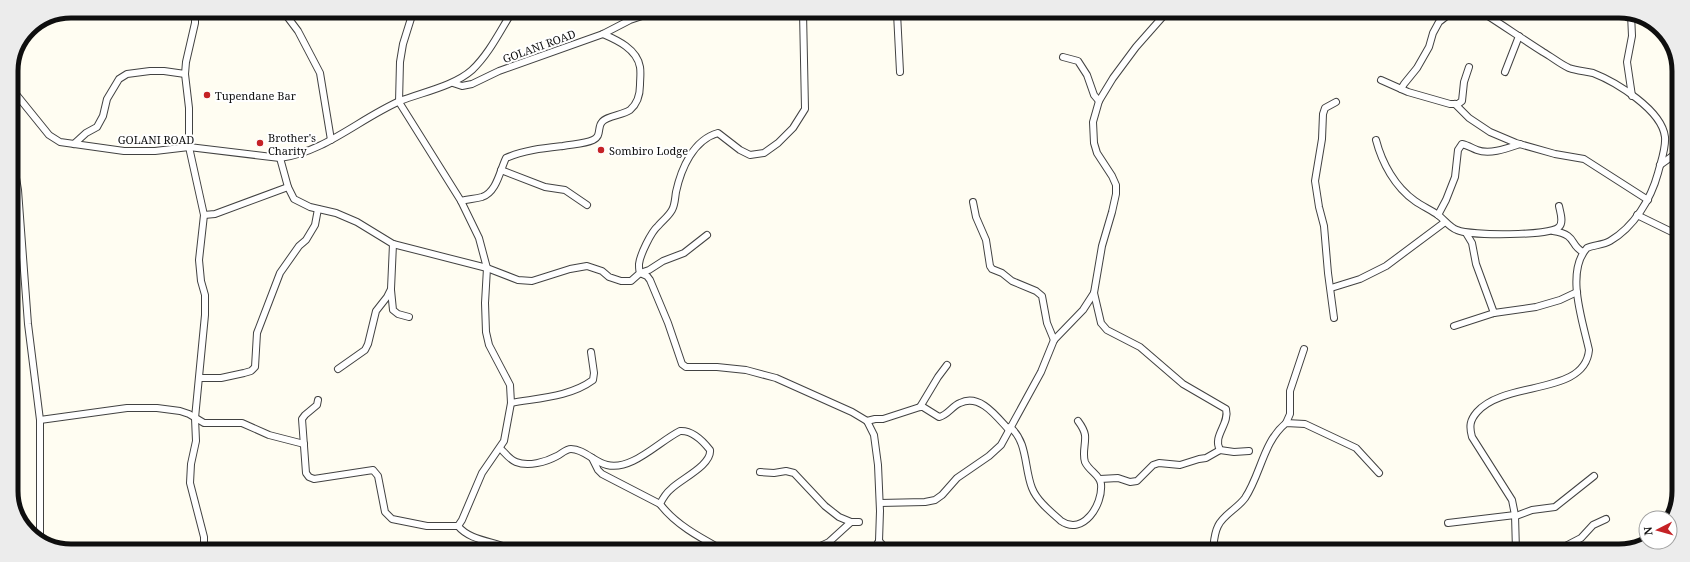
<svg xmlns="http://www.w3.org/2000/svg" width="1690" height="562" font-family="'Noto Serif',serif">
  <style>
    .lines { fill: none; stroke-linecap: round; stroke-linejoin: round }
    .minor-casing { stroke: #424242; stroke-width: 8 }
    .minor { stroke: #fff; stroke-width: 6 }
    .poi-dot { fill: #c52226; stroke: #fff; stroke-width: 1.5 }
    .labels { text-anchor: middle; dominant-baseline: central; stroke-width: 4; stroke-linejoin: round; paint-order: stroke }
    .street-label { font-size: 11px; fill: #0f0f0f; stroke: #fff }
    .poi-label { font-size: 11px; fill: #0f0f0f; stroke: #fff; text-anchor: start }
    .rim { fill: none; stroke: #0f0f0f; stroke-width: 5 }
  </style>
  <rect width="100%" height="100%" fill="#fffdf2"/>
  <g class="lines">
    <g class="minor-casing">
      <g id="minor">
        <path d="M195,11V23L186,62L185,74L189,108V147L204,215L199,260L201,281L205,295V315L195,418L196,441L191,464L190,483L204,537V548"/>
        <path d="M283,11L298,31L320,73L331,140"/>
        <path d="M413,12L403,44L400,62L399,102L461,201L479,238L487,268L485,303L486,332L489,345L510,385L511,403L504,441L482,473L462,520L458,526"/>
        <path d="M897,13L900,72"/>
        <path d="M1485,14C1504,26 1524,40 1543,52C1552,57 1560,64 1569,68C1577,71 1585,71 1593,73C1616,82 1662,110 1665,137C1666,149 1661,161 1658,173C1651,199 1634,227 1610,241C1603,245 1594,245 1587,248C1565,272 1583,322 1589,350C1585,396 1505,380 1477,412C1470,420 1469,426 1472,437L1512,500L1515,515L1516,551"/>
        <path d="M1631,14L1632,36L1627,62L1632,96"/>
        <path d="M1063,57L1078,61L1087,75L1094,95L1099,101"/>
        <path d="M1505,72L1519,36"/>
        <path d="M1381,80L1408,92L1450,104H1458L1462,101L1464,82L1469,67"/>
        <path d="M453,83L462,86L472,84L499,71L603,34L630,20L654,12"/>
        <path d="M11,88L49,135L60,142L124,151H155L189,147L280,158C325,152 359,119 400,101C423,92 454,86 472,70C489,54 500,31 512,12"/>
        <path d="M1401,89L1404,84L1417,68L1429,47L1433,33L1439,22L1448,15L1454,14"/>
        <path d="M1455,104L1469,118L1490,132L1516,143L1555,154L1584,159L1648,200"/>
        <path d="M1376,140C1382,163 1395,187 1415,201C1422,206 1431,210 1438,215C1445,220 1449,227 1457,230C1470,236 1551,236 1559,227C1564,222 1560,212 1559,206"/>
        <path d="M74,144L86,133L97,127L103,116L107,99L119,79L127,74L150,71H164L185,74"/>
        <path d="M11,148L18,190L28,324L40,420V540"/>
        <path d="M280,158L288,187L294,199L310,207L336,213L357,222L393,244L487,268L518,280L532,281L570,269L587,266L602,271L609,277L621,281H631L640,273C639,271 639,267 639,264C640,255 651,232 658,226C663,220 668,217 672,210C675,205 675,198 676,192C681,169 693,140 718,133L740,150L750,155L764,153L778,143L793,128L805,109L803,12"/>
        <path d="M1660,165L1678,152"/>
        <path d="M501,170L545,187L565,190L587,205"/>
        <path d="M461,201C468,199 475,199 482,197C497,192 500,170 506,158C524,150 545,148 563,146C573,144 584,144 593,140C602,136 597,127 602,122C606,116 623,115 630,110C637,104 640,95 640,85C640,79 641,73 640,67C637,49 617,40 603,34"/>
        <path d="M973,202L976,217L986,240L990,266L992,269L1002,273L1012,281L1036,291L1042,296L1047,323L1054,340"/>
        <path d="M204,215L215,214L288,187"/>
        <path d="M1438,215L1446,200L1455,177L1458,150L1462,144C1467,145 1472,148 1477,150C1490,155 1508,148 1520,144"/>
        <path d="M1637,215L1678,235"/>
        <path d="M1553,231C1578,235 1569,245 1583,252"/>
        <path d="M1466,233L1472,243L1476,264L1494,313"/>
        <path d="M640,273L647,276L650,280L668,323L682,364L686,367H717L746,370L776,378L852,412L867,421L874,435L878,465L880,511L879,541L874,550"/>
        <path d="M640,273L649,270L663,261L684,253L707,235"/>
        <path d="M1331,288L1360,279L1386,266L1445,222"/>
        <path d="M391,290L393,310L398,314L409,317"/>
        <path d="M1094,293L1101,323L1107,330L1140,347L1183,384L1226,409C1230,424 1212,436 1220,450"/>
        <path d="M1334,318L1328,273L1324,226L1319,207L1315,181L1322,139L1323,114L1325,108L1336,102"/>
        <path d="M1454,326L1494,313L1536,307L1560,300L1577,292"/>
        <path d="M338,369L365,350L368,344L376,311L387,297L391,289L393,244"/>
        <path d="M200,378H221L244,373L251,371L255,367L257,333L280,273L299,246L306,240L315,225L318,209"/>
        <path d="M318,400L317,405L305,415L302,419L306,473L309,477L314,479L373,470L378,476L385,512L392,519L427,526H458C470,541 494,541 511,549"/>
        <path d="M511,403C538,398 570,397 593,380L594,373L591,352"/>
        <path d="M920,407L938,377L947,365"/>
        <path d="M40,420L127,408H157L180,411L189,414L204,423H242L269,435L304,444"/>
        <path d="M867,421L875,419H883L920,407H923L939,417C948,415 952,406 960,403C980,393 997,417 1009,430"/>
        <path d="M1286,423L1290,414V391L1304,349"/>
        <path d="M1010,427C1028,442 1024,468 1032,488C1037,501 1051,512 1061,521C1083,536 1103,505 1101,484C1100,475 1089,471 1085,462C1082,453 1086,444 1085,435C1084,429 1081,425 1078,421"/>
        <path d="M500,448C505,453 509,459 516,462C528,467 546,462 557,456C561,454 566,449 571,449C584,449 594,462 607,465C632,471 658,442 680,431C693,430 703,441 710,450C712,465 681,479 671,489C666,493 663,498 660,504C675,524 699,537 721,549"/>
        <path d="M1220,450L1234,452L1249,451"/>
        <path d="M592,458L598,470L602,474L660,504"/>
        <path d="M760,472L774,473L786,471L794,473L825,506L839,517L851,522"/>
        <path d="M1100,479L1118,478L1130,482L1137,481L1153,465L1159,463L1180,465L1199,459L1206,458L1220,450"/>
        <path d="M880,503L925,502L935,500L942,495L957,478L989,456L1001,445L1041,372L1054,340L1083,310L1094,293L1102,246L1112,212L1116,194V185L1112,176L1097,153L1094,143L1093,122L1099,101L1113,78L1136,47L1166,13"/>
        <path d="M1516,516L1532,510L1555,507L1594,476"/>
        <path d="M1448,523L1515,515"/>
        <path d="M879,541L887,550"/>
        <path d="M814,549L829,542L851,522H859"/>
        <path d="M1213,550C1214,542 1214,534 1218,526C1223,515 1238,508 1245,498C1261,474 1263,442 1286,423L1305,424L1356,448L1379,473"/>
        <path d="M1556,551L1581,538L1593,525L1606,519"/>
      </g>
    </g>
    <use href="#minor" class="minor"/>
  </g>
  <g class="poi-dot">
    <circle cx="207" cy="95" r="4"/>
    <circle cx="260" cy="143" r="4"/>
    <circle cx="601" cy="150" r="4"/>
  </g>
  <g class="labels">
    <g class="street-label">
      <text transform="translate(539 46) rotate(-20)">GOLANI ROAD</text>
      <text x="156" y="139">GOLANI ROAD</text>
    </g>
    <g class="poi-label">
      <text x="215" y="95">Tupendane Bar</text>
      <text x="268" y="137">Brother's<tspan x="268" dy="13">Charity</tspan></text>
      <text x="609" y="150">Sombiro Lodge</text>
    </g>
  </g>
  <path d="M0 0H1690V562H0ZM71 18H1619A53 53 0 0 1 1672 71V491A53 53 0 0 1 1619 544H71A53 53 0 0 1 18 491V71A53 53 0 0 1 71 18Z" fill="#ececec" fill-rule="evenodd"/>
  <path class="rim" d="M71 18H1619A53 53 0 0 1 1672 71V491A53 53 0 0 1 1619 544H71A53 53 0 0 1 18 491V71A53 53 0 0 1 71 18Z"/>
  <g transform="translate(1658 530) rotate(264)"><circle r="19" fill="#ffffff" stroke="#9f9f9f"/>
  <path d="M0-3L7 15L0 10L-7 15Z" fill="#c52226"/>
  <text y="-6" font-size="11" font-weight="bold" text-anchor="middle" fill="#0f0f0f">N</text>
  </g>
</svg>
